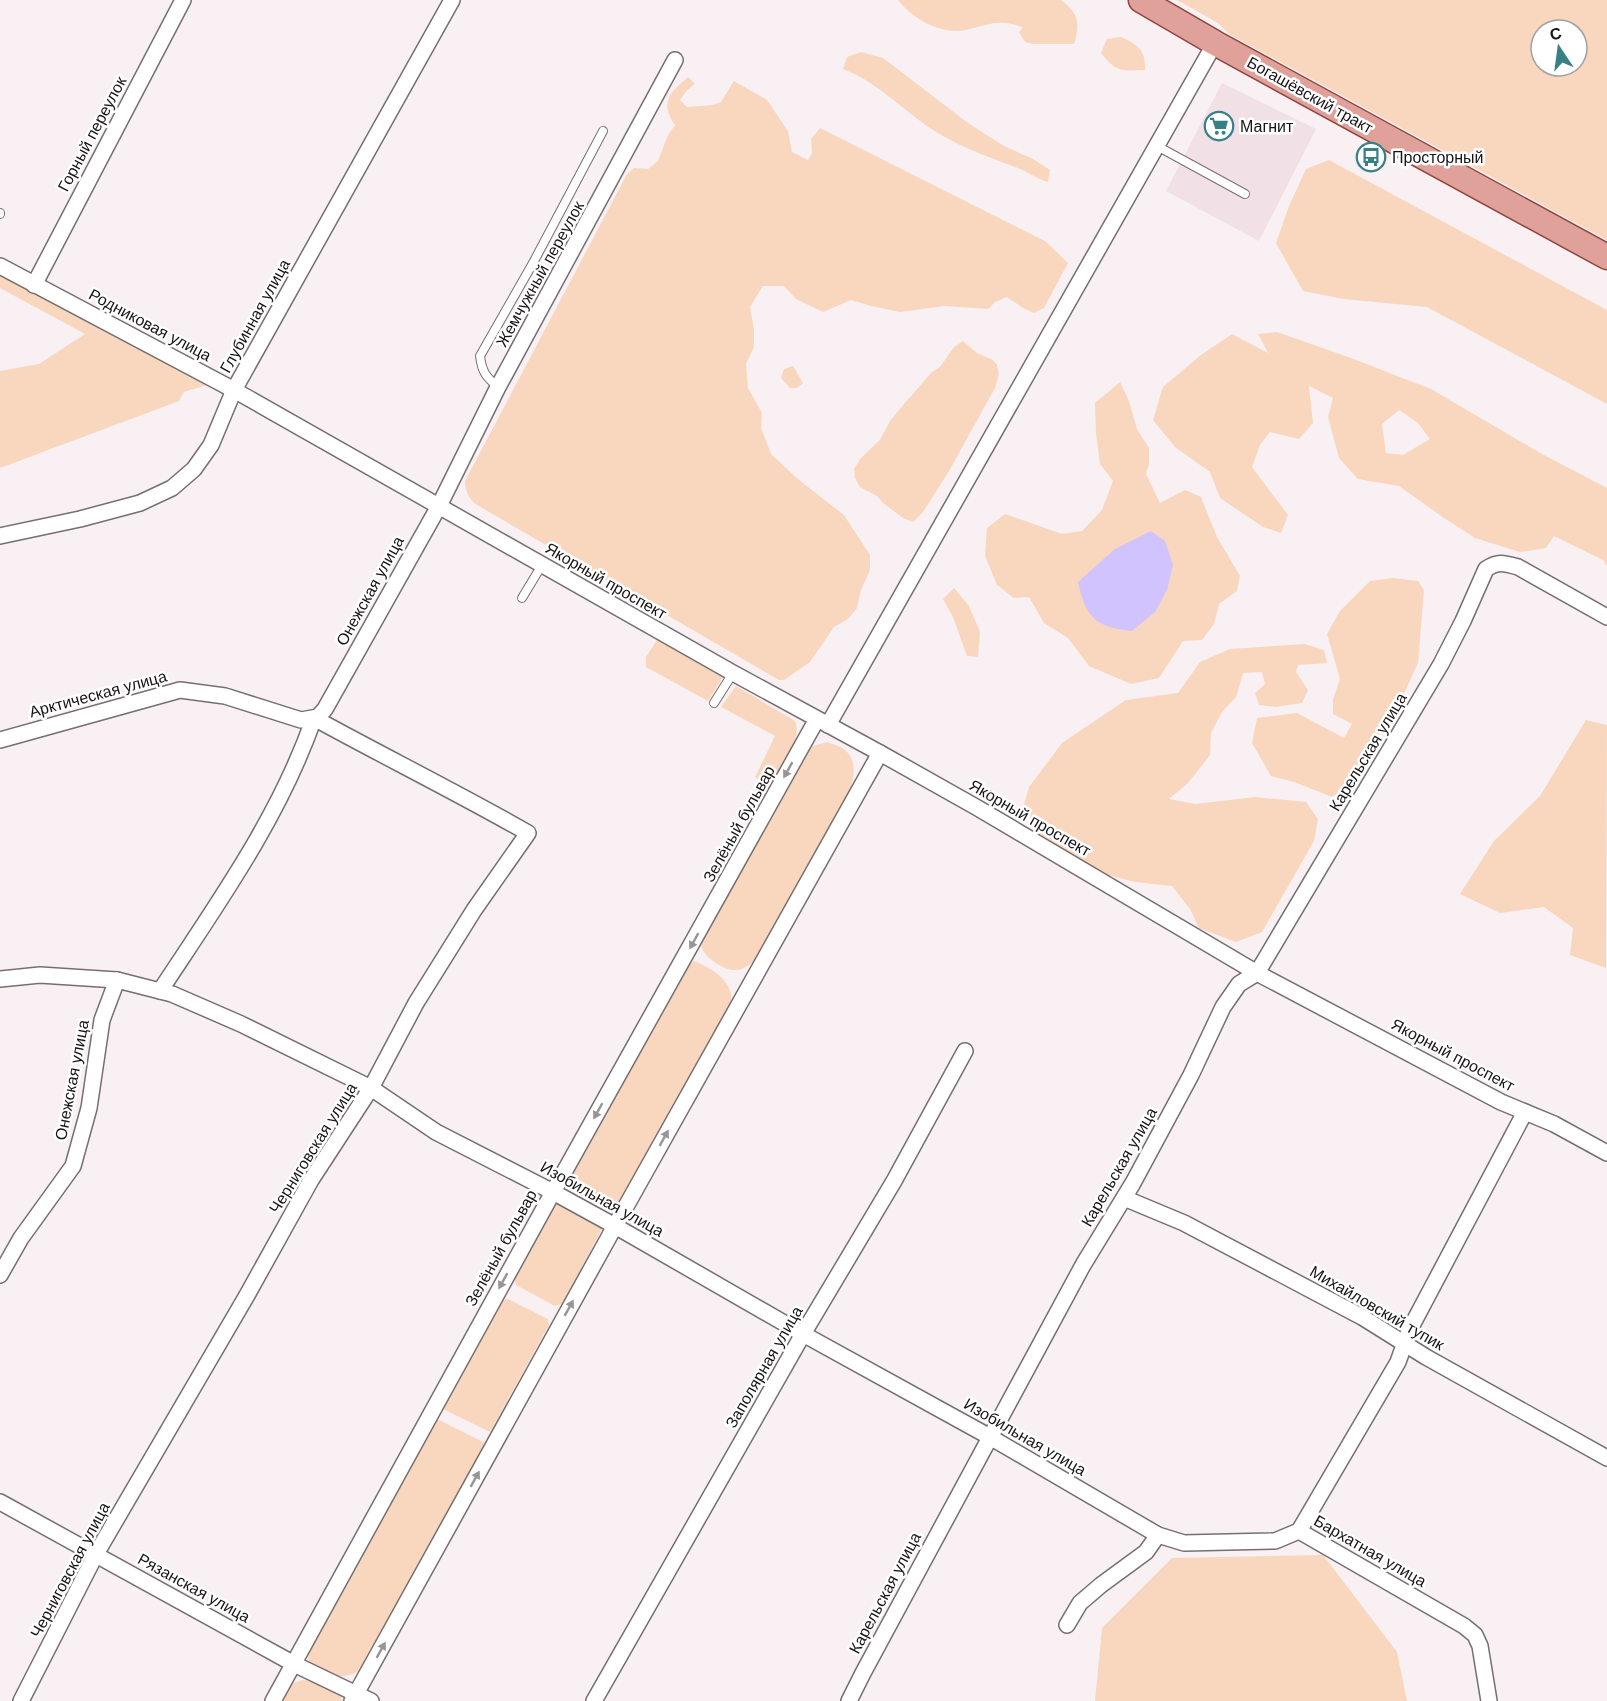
<svg xmlns="http://www.w3.org/2000/svg" width="1607" height="1701" font-family="Helvetica,sans-serif">
  <style>
    .built { fill: #f1e0e5 }
    .green { fill: #f8d7be; fill-rule: evenodd }
    .water { fill: #d0c3fe }
    .lines { fill: none; stroke-linecap: round; stroke-linejoin: round }
    .service-casing { stroke: #766f71; stroke-width: 10 }
    .minor-casing { stroke: #766f71; stroke-width: 18 }
    .primary-casing { stroke: #8d473f; stroke-width: 27 }
    .service { stroke: #fff; stroke-width: 8 }
    .minor { stroke: #fff; stroke-width: 15 }
    .primary { stroke: #e0a19a; stroke-width: 24 }
    .oneway { fill: #979596 }
    .labels { text-anchor: middle; dominant-baseline: central; stroke-width: 5; stroke-linejoin: round; paint-order: stroke }
    .street-label { font-size: 16px; fill: #171415; stroke: #fff }
    .poi-label { font-size: 16px; fill: #171415; stroke: #fff; text-anchor: start }
  </style>
  <rect width="100%" height="100%" fill="#f8f0f2"/>
  <path class="built" d="M1222,83L1316,129L1259,241L1166,191Z"/>
  <g class="green">
    <path d="M898,0H1061C1079,14 1080,23 1074,44H1033L1025,42L1019,32L1023,27C1017,26 1011,23 1005,23C989,21 974,30 958,31C935,31 912,18 898,0Z"/>
    <path d="M1177,0H1607V240L1229,34L1218,23ZM1541,30H1577V66H1541Z"/>
    <path d="M1121,37C1138,45 1146,50 1145,70C1121,71 1116,72 1101,53L1107,39Z"/>
    <path d="M861,52L883,58L968,123L1004,146L1033,159L1050,170L1048,182C1036,179 1027,171 1015,167C983,155 955,145 927,126C900,107 875,81 843,69L847,57Z"/>
    <path d="M688,77L695,84L687,90L680,100L687,107L713,105L721,102L734,81L767,100L788,131L792,152L808,160L812,153L811,139L820,128L1045,241L1068,263L1044,308L1034,313L1023,308L1007,297L995,302L988,309L945,306L900,312L871,306L851,300L823,312L796,299L784,286H763L750,307L754,329V347L746,364L748,388L762,413L761,428L771,454L799,480L844,515L870,555V570L861,590L857,608L848,619L834,627L810,662L784,680H779L477,505C469,499 465,491 465,481L627,174L634,168L648,169L658,161L668,135L675,125C659,103 670,92 688,77Z"/>
    <path d="M1329,160L1607,310V404L1427,307L1344,299L1303,291L1276,243L1289,206L1306,169Z"/>
    <path d="M0,275L207,385L184,392L179,401L0,468V371L39,364L85,334L0,288Z"/>
    <path d="M1277,332L1351,358L1431,389L1542,454L1607,488V566L1603,560L1554,536L1546,548L1520,552L1475,538L1444,518L1399,486L1358,479L1339,458L1328,417L1333,398L1309,386L1313,423L1299,439L1270,432L1260,445L1252,467L1288,515L1281,533L1263,527L1220,498L1210,472L1175,447L1153,420L1163,387L1201,355L1232,334L1268,353L1258,334ZM1399,410L1418,423L1430,439L1403,455L1386,453L1382,424Z"/>
    <path d="M963,341L977,353L993,360L997,365L999,374L995,388L949,471L923,512L913,522L903,518L883,503L877,496L860,487L855,478L854,469L861,458L880,440L890,421L904,404L932,372L940,367L954,347Z"/>
    <path d="M793,366L803,383L797,388H790L781,378L784,369Z"/>
    <path d="M1120,382L1129,401L1137,429L1149,448V464L1146,474L1160,503L1185,490L1201,497L1217,537L1240,576L1237,591L1219,604L1214,624L1202,640L1183,641L1159,678L1131,684L1089,666L1068,638L1044,623L1029,597L1014,598L997,585L985,556L987,528L1005,514L1062,534L1082,531L1102,510L1113,481L1100,464L1096,433L1095,403Z"/>
    <path d="M1393,578L1418,581L1424,590L1418,663L1402,698L1347,786L1332,797L1294,782L1271,776L1252,743L1257,718L1297,713L1344,738L1352,724L1333,714V699L1340,679L1327,634L1340,611L1370,581Z"/>
    <path d="M954,588L969,606L980,632L978,657L967,656L953,617L943,599Z"/>
    <path d="M657,640L723,677L708,701L646,667V657Z"/>
    <path d="M1304,644L1324,650L1327,663L1298,665L1296,672L1308,690L1302,703L1276,707L1259,705L1255,693L1265,684L1262,672L1243,673L1236,697L1222,712L1211,733L1210,755L1188,783L1169,799L1195,804L1255,797L1306,802L1318,819L1314,841L1262,932L1236,942L1199,928L1190,909L1172,886L1135,882L1100,873L1039,833L1024,805L1029,787L1062,743L1126,700L1178,693L1200,662L1230,649Z"/>
    <path d="M736,686L795,721C803,740 781,769 772,786L755,777L775,736L721,707Z"/>
    <path d="M1586,720L1607,725L1606,968L1570,955L1573,928L1544,907L1500,913L1460,894L1494,841L1540,796Z"/>
    <path d="M827,742C832,744 840,746 845,750C860,762 852,786 846,801L754,961C748,966 744,969 737,970C726,971 710,961 704,952C701,948 701,943 701,938L808,752L813,746Z"/>
    <path d="M694,961C711,968 734,981 731,1002L621,1198C608,1213 588,1201 574,1192L570,1180L571,1174L685,968Z"/>
    <path d="M555,1201L603,1227L562,1304L555,1306L516,1285L514,1276Z"/>
    <path d="M508,1299L548,1319L549,1325L490,1432L441,1408L503,1300Z"/>
    <path d="M435,1418L485,1443L361,1670C340,1682 329,1674 310,1664L308,1659L311,1645Z"/>
    <path d="M1323,1555L1397,1652L1407,1701H1095L1102,1628L1172,1558Z"/>
    <path d="M302,1680C310,1680 337,1689 341,1696C341,1697 341,1699 341,1701H279L289,1685Z"/>
  </g>
  <path class="water" d="M1151,531L1165,541L1173,565L1167,590L1155,612L1132,631C1095,627 1086,618 1078,582L1115,549Z"/>
  <g class="lines">
    <g class="service-casing">
      <g id="service">
        <path d="M1157,146L1245,194"/>
        <path d="M0,214V213"/>
        <path d="M498,387C486,377 482,372 480,356L533,263L603,131"/>
        <path d="M522,598L542,565"/>
        <path d="M714,703L733,673"/>
      </g>
    </g>
    <g class="minor-casing">
      <g id="minor">
        <path d="M0,266L234,390L733,673L880,753L976,807L1257,973L1501,1102L1554,1124L1607,1153"/>
        <path d="M34,285L183,0"/>
        <path d="M0,536L80,519L140,503L172,488L194,469L211,445L234,390L452,0"/>
        <path d="M828,725L1215,43"/>
        <path d="M0,740L180,690L225,696L301,720L318,717L325,709L439,506L498,387L675,60"/>
        <path d="M0,979L40,975L117,980L172,994L241,1024L371,1088L436,1132L553,1192L615,1226L803,1334L990,1437L1158,1535"/>
        <path d="M1124,1198L1184,1223L1362,1317L1426,1357L1607,1458"/>
        <path d="M0,1275L21,1238L73,1166L89,1108L102,1020L117,980"/>
        <path d="M0,1502L294,1664L371,1701"/>
        <path d="M1299,1531L1398,1362L1409,1331L1525,1112"/>
        <path d="M1067,1625L1080,1603L1101,1585L1146,1552L1158,1535L1184,1543L1275,1541L1299,1531L1464,1626L1475,1635L1480,1646L1489,1701"/>
        <path d="M21,1701L96,1554L246,1297L311,1180L371,1088L416,1003L474,910L528,833C458,793 385,757 314,718C279,818 218,903 160,991"/>
        <path d="M273,1701L553,1192L817,719"/>
        <path d="M352,1701L615,1226L880,753"/>
        <path d="M594,1701L803,1334L894,1181L965,1051"/>
        <path d="M849,1701L863,1673L1083,1265L1133,1183L1191,1075L1223,1007L1239,984L1257,973L1441,664L1463,621L1486,569C1498,561 1504,563 1518,567L1607,617"/>
      </g>
    </g>
    <g class="primary-casing">
      <path id="primary" d="M1141,0L1215,43L1607,257"/>
    </g>
    <use href="#service" class="service"/>
    <use href="#minor" class="minor"/>
    <use href="#primary" class="primary"/>
  </g>
  <defs><path id="oneway-solid" d="M-6-.8H1V-3.2L6.5 0L1 3.2V.8H-6Z" transform="scale(1.5)"/></defs>
  <g class="oneway">
    <use href="#oneway-solid" transform="translate(788 770) rotate(119)"/>
    <use href="#oneway-solid" transform="translate(694 941) rotate(119)"/>
    <use href="#oneway-solid" transform="translate(598 1111) rotate(119)"/>
    <use href="#oneway-solid" transform="translate(664 1138) rotate(-61)"/>
    <use href="#oneway-solid" transform="translate(503 1281) rotate(119)"/>
    <use href="#oneway-solid" transform="translate(569 1308) rotate(-61)"/>
    <use href="#oneway-solid" transform="translate(475 1479) rotate(-61)"/>
    <use href="#oneway-solid" transform="translate(381 1650) rotate(-61)"/>
  </g>
  <defs>
    <g id="supermarket-ring" transform="scale(1.5)"><circle r="9.5" fill="#fff" stroke="#378085" stroke-width="1.5"/><path d="M-6-5.5h2.5l.6 2H6L4.5 2H-2.5L-4.4-4H-6ZM-1.5 3.2a1.3 1.3 0 1 0 .1 0ZM3 3.2a1.3 1.3 0 1 0 .1 0Z" fill="#378085"/></g>
    <g id="bus-ring" transform="scale(1.5)"><circle r="9.5" fill="#fff" stroke="#378085" stroke-width="1.5"/><path d="M-5-6H5V4H4V6H2V4H-2V6H-4V4H-5ZM-3.5-4V0h7V-4ZM-3.5 1.2v1.5H-2V1.2ZM2 1.2v1.5H3.5V1.2Z" fill="#378085"/></g>
  </defs>
  <g fill-rule="evenodd">
    <use href="#supermarket-ring" x="1219" y="126"/>
    <use href="#bus-ring" x="1371" y="157"/>
  </g>
  <g class="labels">
    <g class="street-label">
      <text transform="translate(1310 95) rotate(29)">Богашёвский тракт</text>
      <text transform="translate(92 134) rotate(-62)">Горный переулок</text>
      <text transform="translate(540 274) rotate(-61)">Жемчужный переулок</text>
      <text transform="translate(255 316) rotate(-61)">Глубинная улица</text>
      <text transform="translate(150 325) rotate(28)">Родниковая улица</text>
      <text transform="translate(606 581) rotate(30)">Якорный проспект</text>
      <text transform="translate(370 591) rotate(-61)">Онежская улица</text>
      <text transform="translate(98 694) rotate(-15)">Арктическая улица</text>
      <text transform="translate(1368 752) rotate(-59)">Карельская улица</text>
      <text transform="translate(1030 818) rotate(30)">Якорный проспект</text>
      <text transform="translate(739 824) rotate(-61)">Зелёный бульвар</text>
      <text transform="translate(1453 1055) rotate(28)">Якорный проспект</text>
      <text transform="translate(72 1080) rotate(-79)">Онежская улица</text>
      <text transform="translate(313 1148) rotate(-58)">Черниговская улица</text>
      <text transform="translate(1119 1167) rotate(-60)">Карельская улица</text>
      <text transform="translate(602 1199) rotate(29)">Изобильная улица</text>
      <text transform="translate(501 1248) rotate(-61)">Зелёный бульвар</text>
      <text transform="translate(1377 1308) rotate(30)">Михайловский тупик</text>
      <text transform="translate(764 1367) rotate(-60)">Заполярная улица</text>
      <text transform="translate(1025 1437) rotate(30)">Изобильная улица</text>
      <text transform="translate(1370 1551) rotate(30)">Бархатная улица</text>
      <text transform="translate(70 1570) rotate(-62)">Черниговская улица</text>
      <text transform="translate(194 1588) rotate(29)">Рязанская улица</text>
      <text transform="translate(885 1593) rotate(-62)">Карельская улица</text>
    </g>
    <g class="poi-label">
      <text x="1240" y="126">Магнит</text>
      <text x="1392" y="157">Просторный</text>
    </g>
  </g>
  <g transform="translate(1559 48) rotate(347)"><circle r="28" fill="#ffffff" stroke="#a2a1a1" stroke-width="1.5"/>
  <path d="M0-4.5L10 22L0 15L-10 22Z" fill="#378085"/>
  <text y="-9" font-size="16" font-weight="bold" text-anchor="middle" fill="#171415">С</text>
  </g>
</svg>
